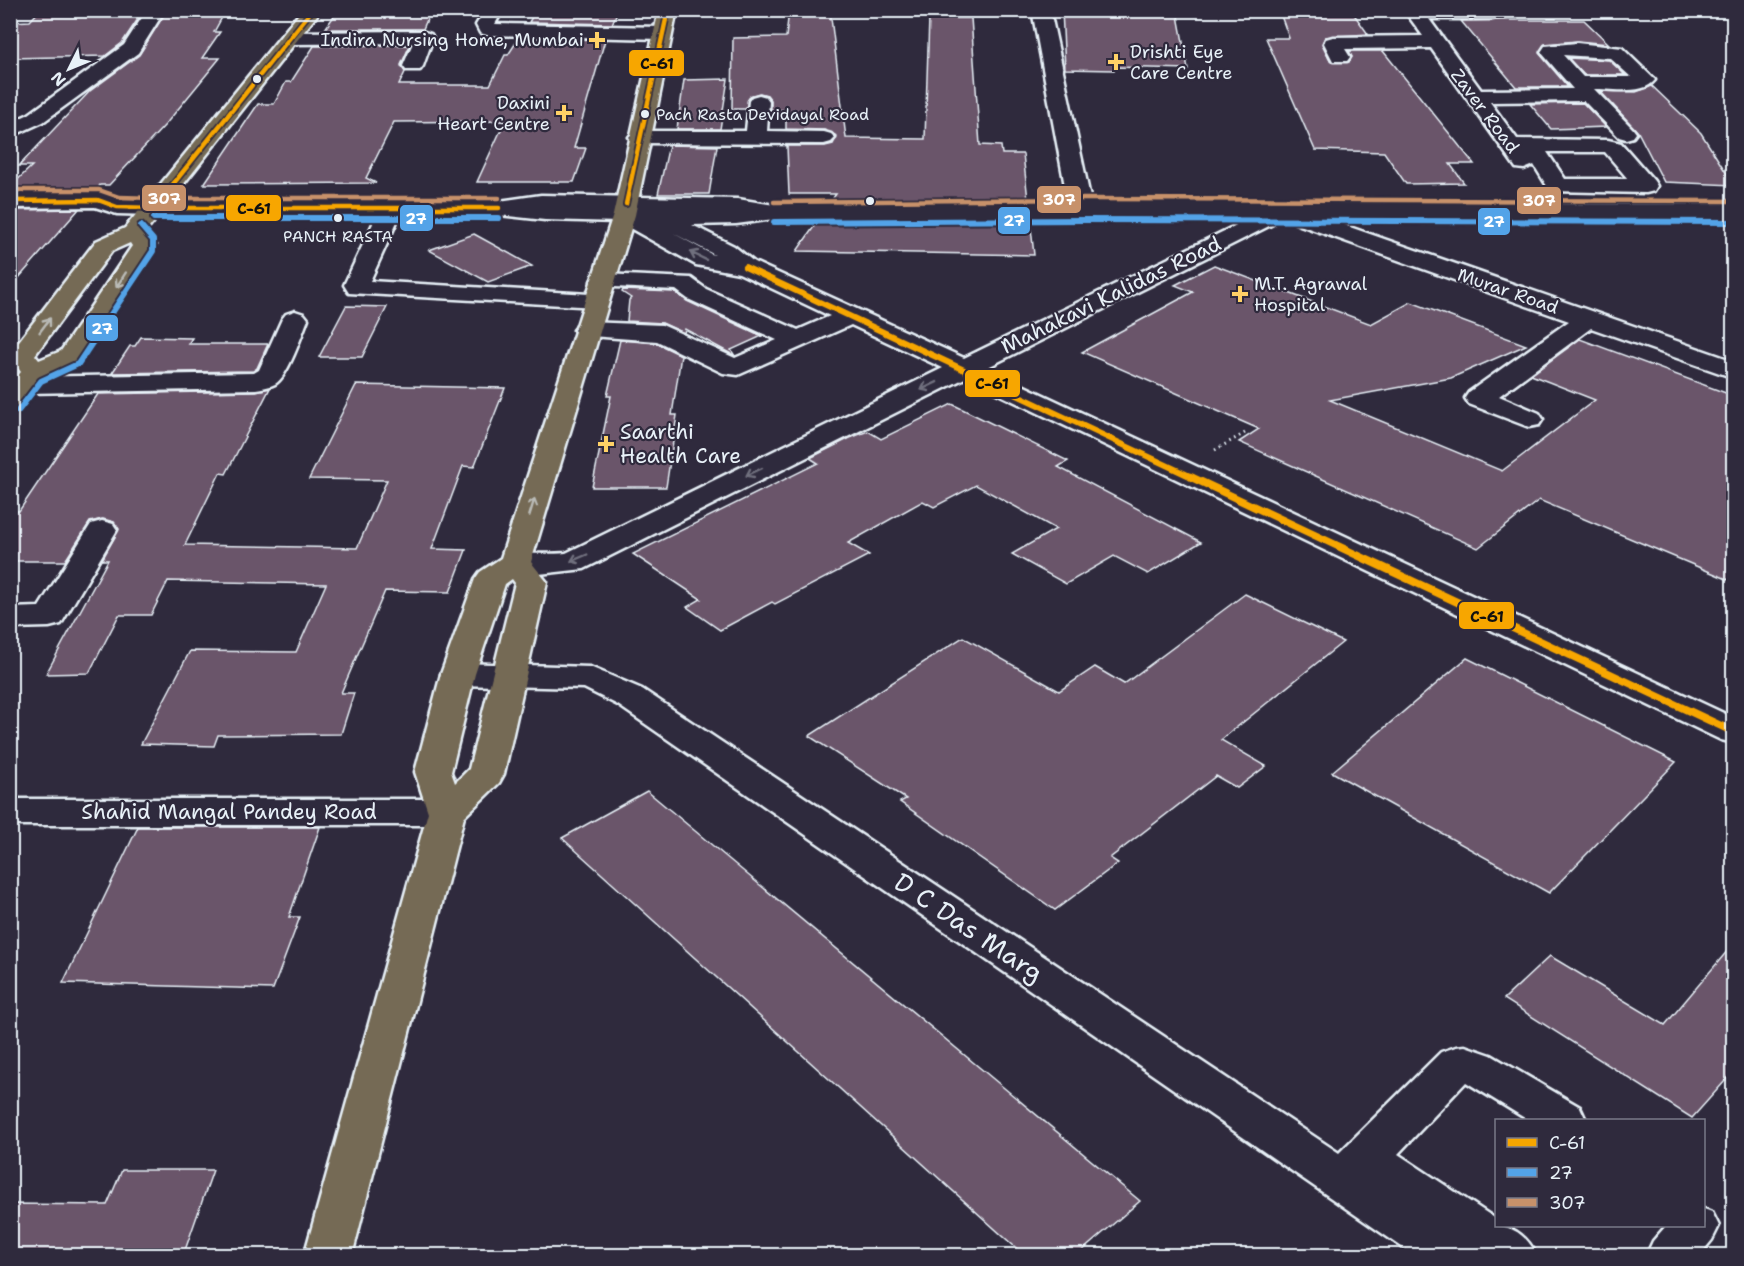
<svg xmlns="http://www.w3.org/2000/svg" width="1744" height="1266" font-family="'Shantell Sans',sans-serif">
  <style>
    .building { fill: #6b556a; stroke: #e8f1f8; stroke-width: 1.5 }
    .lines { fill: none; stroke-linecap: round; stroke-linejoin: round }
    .minor-casing { stroke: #e8f1f8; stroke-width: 5 }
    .major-casing { stroke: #e8f1f8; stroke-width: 5 }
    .path { stroke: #e8f1f8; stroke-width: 3; stroke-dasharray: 1.5 4; stroke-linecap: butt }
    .minor { fill: #2f2a3d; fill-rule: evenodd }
    .major { fill: #756a55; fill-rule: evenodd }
    .bus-1-far2-casing { stroke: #2f2a3d; stroke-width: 8 }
    .bus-1-far1-casing { stroke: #2f2a3d; stroke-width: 10 }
    .bus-1-casing { stroke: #2f2a3d; stroke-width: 12 }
    .bus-2-casing { stroke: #2f2a3d; stroke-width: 10 }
    .bus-3-casing { stroke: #2f2a3d; stroke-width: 8 }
    .bus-1-far2 { stroke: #f7a600; stroke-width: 4.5 }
    .bus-1-far1 { stroke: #f7a600; stroke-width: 6 }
    .bus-1 { stroke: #f7a600; stroke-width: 8 }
    .bus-2 { stroke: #53a3e8; stroke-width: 6 }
    .bus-3 { stroke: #c7916a; stroke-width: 4.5 }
    .oneway { stroke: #70707e }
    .oneway2 { stroke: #babbb7 }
    .poi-dot { fill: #ffd166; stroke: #2f2a3d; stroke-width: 2 }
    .bus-dot { fill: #e8f1f8; stroke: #2f2a3d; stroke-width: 2 }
    .labels { text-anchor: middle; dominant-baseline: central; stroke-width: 4.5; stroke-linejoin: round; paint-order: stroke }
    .far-bus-label { font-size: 16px; fill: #e8f1f8; stroke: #2f2a3d; text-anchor: start }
    .far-poi-label { font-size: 18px; fill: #e8f1f8; stroke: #2f2a3d; text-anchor: end }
    .far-street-label { font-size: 18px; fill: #e8f1f8; stroke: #2f2a3d }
    .street-label { font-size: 21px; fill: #e8f1f8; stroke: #2f2a3d }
    .poi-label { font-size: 21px; fill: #e8f1f8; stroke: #2f2a3d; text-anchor: start }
    .near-street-label { font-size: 26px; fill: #e8f1f8; stroke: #2f2a3d }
    .line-badge { stroke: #2f2a3d; stroke-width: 2 }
    .badge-label { font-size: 16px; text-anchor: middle; font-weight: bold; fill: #fff }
    .pale-badge-label { font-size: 16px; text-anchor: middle; font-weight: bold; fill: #111 }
  </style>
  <rect width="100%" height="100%" fill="#2f2a3d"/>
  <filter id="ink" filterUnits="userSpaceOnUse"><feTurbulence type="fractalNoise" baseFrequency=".0167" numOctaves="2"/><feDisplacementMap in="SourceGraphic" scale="12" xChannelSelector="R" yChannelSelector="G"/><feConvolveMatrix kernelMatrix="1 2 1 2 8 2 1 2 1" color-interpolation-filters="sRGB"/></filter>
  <g filter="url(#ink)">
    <g class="building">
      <path d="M40,10H144L122,43L105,56L10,58V22L30,21Z"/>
      <path d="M167,10H226L214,32H220L202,58H220L165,125L109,185H100L95,191L10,192V187L32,166H19L90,91L139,55Z"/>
      <path d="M338,10H431L423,29H325Z"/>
      <path d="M536,10H618L612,24L529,22Z"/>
      <path d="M789,10H830L846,138L925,139L929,18H971L980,145L1001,146L1002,154H1023L1028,200L830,202L836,194H789L787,146H825L833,144L837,136L824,130L786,129V110H771V100L767,95L760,93L750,96L746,109H732L733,38L786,37Z"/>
      <path d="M1062,10H1177L1188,69L1114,67V70L1065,69Z"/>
      <path d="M1279,10H1351L1368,34L1325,37L1322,44L1331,62H1349L1352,57L1349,51H1383L1474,164H1450L1464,183L1406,184L1384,152L1315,150L1266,38H1289Z"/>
      <path d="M1497,20H1584L1609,44L1577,41L1545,44L1539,53L1568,87H1516L1461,21Z"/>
      <path d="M519,38L605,40L574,148H586L574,182H477L505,121L394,122L366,178L376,183L204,184L258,104H274L286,82H291L314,46L410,45L401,65L405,72L399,85H490L505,55H508Z"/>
      <path d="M1568,58L1609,60L1625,75H1584Z"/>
      <path d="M728,79L720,129H677L684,80Z"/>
      <path d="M1652,86L1701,133L1734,185L1664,182L1638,132L1600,91L1636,92Z"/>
      <path d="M1583,103L1606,127L1551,129L1530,104Z"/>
      <path d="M669,145L717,146L709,194H658Z"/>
      <path d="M79,209L10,288V210Z"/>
      <path d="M1030,219L1034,255L797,251L818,221Z"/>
      <path d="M474,234L532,266L488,282L429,250Z"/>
      <path d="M1214,265L1371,324L1411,302L1526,345L1451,378L1330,400L1502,471L1595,400L1531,375L1580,339L1734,396V582L1539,500L1478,548L1239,442L1259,429L1082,352L1193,292L1175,285Z"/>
      <path d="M623,290L675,292L687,301L762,336L731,350L735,356L685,329L684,333L662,323L627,321L629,300L631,298L622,292Z"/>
      <path d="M346,306L387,307L362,357H319Z"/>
      <path d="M141,337L192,338L188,344H268L257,368L253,371L112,373L130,346H135Z"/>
      <path d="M620,340L656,343L681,355L672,415H677L666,487H592L611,396H607Z"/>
      <path d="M356,385L505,388L474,467L463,466L432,549L466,550L450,592L385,591L341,693H354L341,734L218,735L214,746L141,744L190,651L296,652L326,584L168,581L151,615H119L89,673L46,674L108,560H102L119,529L114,522L103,519L90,522L65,561H10V511H19L98,394L256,391L270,388L226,474L220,473L185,545L357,548L387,480L309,479Z"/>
      <path d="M952,404L1068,461L1058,467L1201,542L1148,574L1114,556L1066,584L1012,554L1056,529L976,485L934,507L923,501L848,543L869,555L775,604L772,602L720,630L687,607L701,599L633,554L818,463L810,458L850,438L868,431L881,439Z"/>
      <path d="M1245,594L1343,642L1221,740L1266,766L1237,788L1216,776L1110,858L1118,863L1055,910L900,802L906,799L809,736L963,637L1059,691L1095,667L1124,684Z"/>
      <path d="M1467,658L1676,762L1549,893L1332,772Z"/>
      <path d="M647,791L1140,1201L1076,1256H1025L562,838Z"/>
      <path d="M138,827H320L289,917H300L273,989L63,983Z"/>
      <path d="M1734,943V1071L1692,1118L1504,999L1550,956L1665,1025Z"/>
      <path d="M122,1170H213L183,1256H10V1204L107,1205Z"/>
    </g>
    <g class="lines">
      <g class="minor-casing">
        <g id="minor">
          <path d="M147,10H165L138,53L43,122L10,137V123L29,114L124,45Z"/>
          <path d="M485,10H503L495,24L662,27L669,29L671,33L669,37L662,39L487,35L480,33L476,25Z"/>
          <path d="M1032,10H1050L1091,202L1734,205V219L1321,217L1734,361V378L1591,328L1499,396L1539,413L1543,419L1539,425L1529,427L1469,404L1465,398L1469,392L1569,321L1283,219L986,368L1734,718V743L1721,740L965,378L584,569L539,574L504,570L499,563L504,556C523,552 546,555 566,553L943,368L851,325L738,375L723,373L657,341L578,335L574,330L578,325L587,322L662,325L735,358L777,340L688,299L676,290L594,286L591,281L594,276L603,274L691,278L706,289L798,330L830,316L739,273L696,265L619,222L545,220L499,215H400L370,281L606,295L609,300L606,305L597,307L349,293L344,285L377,215H154L117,214L95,207L10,208V194L98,193L120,200L154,201H499L541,195L738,199L774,205L1068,202ZM1081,216L1253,217L964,358L754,262L734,246L692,225L736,224L774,219ZM673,233L715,255L711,254Z"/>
          <path d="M1404,10H1506L1503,17L1492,19H1429L1481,90L1573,89L1541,52L1545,46L1577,43L1622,48L1655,80C1644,95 1611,89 1594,89L1633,129L1636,133L1633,137L1626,139L1619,137L1584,101L1490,102L1517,139L1608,140L1621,143L1654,181L1657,186L1654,191L1646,193L1550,191L1534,165L1524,169L1516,168L1431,48L1345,49L1350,57L1347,61H1333L1324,43L1326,39L1333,37L1423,36ZM1563,55L1610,58L1631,77H1583ZM1547,152H1605L1628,179H1565Z"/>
          <path d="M422,31L431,34L433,38L423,66L420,70H406L403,66L413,43L290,44L283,42L281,38L283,34L290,32Z"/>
          <path d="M759,95L766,97L769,101L767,131L824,132L831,134L835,138L831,142L824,144L640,143L633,141L629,137L633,133L640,131H746L749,101L752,97Z"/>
          <path d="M295,311L304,314L308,319C302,334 288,377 275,384C269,387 262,388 256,389L25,393L15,391L11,385L15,379L25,377L254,373L259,370L282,319L286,314Z"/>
          <path d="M102,521L113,524L117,530L61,624L49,627L10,628V608L39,607L91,524Z"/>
          <path d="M458,663L590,667L642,689L1339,1153L1441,1052L1456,1047L1465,1046L1491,1055L1580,1107L1586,1120H1528L1466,1082L1398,1154L1496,1219V1226C1515,1226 1529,1239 1537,1256H1415L618,705L584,688L458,685L446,681L441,674L446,667Z"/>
          <path d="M10,799H447L460,803L466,812L460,821L447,825H10Z"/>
          <path d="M1704,1209L1712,1212L1719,1226L1712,1240L1699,1256H1646L1653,1241L1666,1226H1704Z"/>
        </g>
      </g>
      <g class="major-casing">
        <g id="major">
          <path d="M302,10H321L145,233L156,245L79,363L43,378L20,411L10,413V385L21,372L10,357L13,349L96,241L125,228ZM130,243L132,246L61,351L39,360L35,355L112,251Z"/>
          <path d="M659,10H677L635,215L531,562L547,582L504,774L499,783L464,817L352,1256H304L428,812L415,772L441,674L475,579L480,572L501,558L613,215ZM512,579L515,583L469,769L455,783L451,772L475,674L505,584Z"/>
        </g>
      </g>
      <path class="path" d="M1215,450L1245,433"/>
      <use href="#minor" class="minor"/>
      <use href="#major" class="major"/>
      <g class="bus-1-far2-casing">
        <g id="bus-1-far2">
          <path d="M10,201L98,200L117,207L154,208H499"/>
          <path d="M626,204L668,10"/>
          <path d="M154,208L312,10"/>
        </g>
      </g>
      <g class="bus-1-far1-casing">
        <path id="bus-1-far1" d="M745,267L1194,478"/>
      </g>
      <g class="bus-1-casing">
        <path id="bus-1" d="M1191,477L1734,732"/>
      </g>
      <g class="bus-2-casing">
        <g id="bus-2">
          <path d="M154,218H499"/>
          <path d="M774,222L1081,220L1734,222"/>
          <path d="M18,411L41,381L78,364L153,251V240L141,226"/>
        </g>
      </g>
      <g class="bus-3-casing">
        <g id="bus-3">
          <path d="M10,190H99L119,197L154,198H499"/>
          <path d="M774,202L1081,199L1734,201"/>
        </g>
      </g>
      <use href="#bus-1-far2" class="bus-1-far2"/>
      <use href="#bus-1-far1" class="bus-1-far1"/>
      <use href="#bus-1" class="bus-1"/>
      <use href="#bus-2" class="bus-2"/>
      <use href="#bus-3" class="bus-3"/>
    </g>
    <defs><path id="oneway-shaft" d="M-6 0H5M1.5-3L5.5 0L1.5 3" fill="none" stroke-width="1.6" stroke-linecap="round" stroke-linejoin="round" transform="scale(1.5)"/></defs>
    <g class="oneway">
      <use href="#oneway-shaft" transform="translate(698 256) rotate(-154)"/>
      <use href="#oneway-shaft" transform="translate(929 386) rotate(154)"/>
      <use href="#oneway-shaft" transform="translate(754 472) rotate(154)"/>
      <use href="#oneway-shaft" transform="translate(579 558) rotate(157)"/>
    </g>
    <g class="oneway2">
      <use href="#oneway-shaft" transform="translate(121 280) rotate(123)"/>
      <use href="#oneway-shaft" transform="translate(45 325) rotate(-53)"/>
      <use href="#oneway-shaft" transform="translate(532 507) rotate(-73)"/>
    </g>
  </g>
  <g class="poi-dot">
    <path d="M594 31h6v6h6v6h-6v6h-6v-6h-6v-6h6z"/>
    <path d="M1113 53h6v6h6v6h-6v6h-6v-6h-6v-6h6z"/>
    <path d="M561 104h6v6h6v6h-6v6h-6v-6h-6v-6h6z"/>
    <path d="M1237 285h6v6h6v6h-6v6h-6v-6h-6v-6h6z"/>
    <path d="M603 435h6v6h6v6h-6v6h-6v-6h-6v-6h6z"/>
  </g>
  <g class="bus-dot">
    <circle cx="257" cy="79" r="5"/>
    <circle cx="645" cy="114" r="5"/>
    <circle cx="870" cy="201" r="5"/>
    <circle cx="338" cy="218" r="5"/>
  </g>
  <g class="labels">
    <g class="far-bus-label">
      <text x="656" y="114">Pach Rasta Devidayal Road</text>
      <text x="338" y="236" text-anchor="middle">PANCH RASTA</text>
    </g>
    <g class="far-poi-label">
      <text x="584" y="40">Indira Nursing Home, Mumbai</text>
      <text x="1130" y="52" text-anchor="start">Drishti Eye<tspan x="1130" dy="21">Care Centre</tspan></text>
      <text x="550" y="103">Daxini<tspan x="550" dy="21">Heart Centre</tspan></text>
      <text x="1254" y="284" text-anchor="start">M.T. Agrawal<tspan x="1254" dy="21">Hospital</tspan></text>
    </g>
    <g class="far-street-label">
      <text transform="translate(1485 111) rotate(53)">Zaver Road</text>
      <text transform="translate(1508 291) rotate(19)">Murar Road</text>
    </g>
    <g class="street-label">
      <text transform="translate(1111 295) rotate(-26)">Mahakavi Kalidas Road</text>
      <text x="229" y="812">Shahid Mangal Pandey Road</text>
    </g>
    <g class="poi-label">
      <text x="620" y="432">Saarthi<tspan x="620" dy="24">Health Care</tspan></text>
    </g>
    <g class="near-street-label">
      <text transform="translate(969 927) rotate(34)">D C Das Marg</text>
    </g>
  </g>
  <g class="line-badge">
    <rect x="628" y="49" width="57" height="28" rx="6" fill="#f7a600"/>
    <rect x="141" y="184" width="46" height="28" rx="6" fill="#c7916a"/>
    <rect x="1036" y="185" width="46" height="29" rx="6" fill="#c7916a"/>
    <rect x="1516" y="186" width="46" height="29" rx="6" fill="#c7916a"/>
    <rect x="225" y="194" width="57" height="28" rx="6" fill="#f7a600"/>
    <rect x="399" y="204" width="35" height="28" rx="6" fill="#53a3e8"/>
    <rect x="997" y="206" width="34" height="29" rx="6" fill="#53a3e8"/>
    <rect x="1477" y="207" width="34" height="29" rx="6" fill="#53a3e8"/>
    <rect x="85" y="314" width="34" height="28" rx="6" fill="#53a3e8"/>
    <rect x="964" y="369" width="57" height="29" rx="6" fill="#f7a600"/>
    <rect x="1458" y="601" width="57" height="29" rx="6" fill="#f7a600"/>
  </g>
  <g class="badge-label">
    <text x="164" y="204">307</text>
    <text x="1059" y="205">307</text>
    <text x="1539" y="206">307</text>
    <text x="416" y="224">27</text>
    <text x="1014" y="226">27</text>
    <text x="1494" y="227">27</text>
    <text x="102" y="334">27</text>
  </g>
  <g class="pale-badge-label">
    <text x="657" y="69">C-61</text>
    <text x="254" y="214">C-61</text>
    <text x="992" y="389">C-61</text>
    <text x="1487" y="622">C-61</text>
  </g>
  <rect width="1744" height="1266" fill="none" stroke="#2f2a3d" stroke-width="36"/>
  <rect x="18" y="18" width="1708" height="1230" fill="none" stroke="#e8f1f8" stroke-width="2" filter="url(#ink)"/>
  <rect x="1495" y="1119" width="210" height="108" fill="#2f2a3d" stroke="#797a88" stroke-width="1.5"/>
  <rect x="1507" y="1138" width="30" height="9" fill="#f7a600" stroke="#797a88" stroke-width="1.5"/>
  <text x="1549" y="1149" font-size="18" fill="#e8f1f8">C-61</text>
  <rect x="1507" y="1168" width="30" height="9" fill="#53a3e8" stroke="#797a88" stroke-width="1.5"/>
  <text x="1549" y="1179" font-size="18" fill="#e8f1f8">27</text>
  <rect x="1507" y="1198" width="30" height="9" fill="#c7916a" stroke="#797a88" stroke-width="1.5"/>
  <text x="1549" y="1209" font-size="18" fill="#e8f1f8">307</text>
  <g transform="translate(69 69) rotate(227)" stroke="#2f2a3d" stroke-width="4.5" paint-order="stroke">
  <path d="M0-4.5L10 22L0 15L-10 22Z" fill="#e8f1f8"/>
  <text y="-9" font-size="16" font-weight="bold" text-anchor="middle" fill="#e8f1f8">N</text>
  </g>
</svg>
